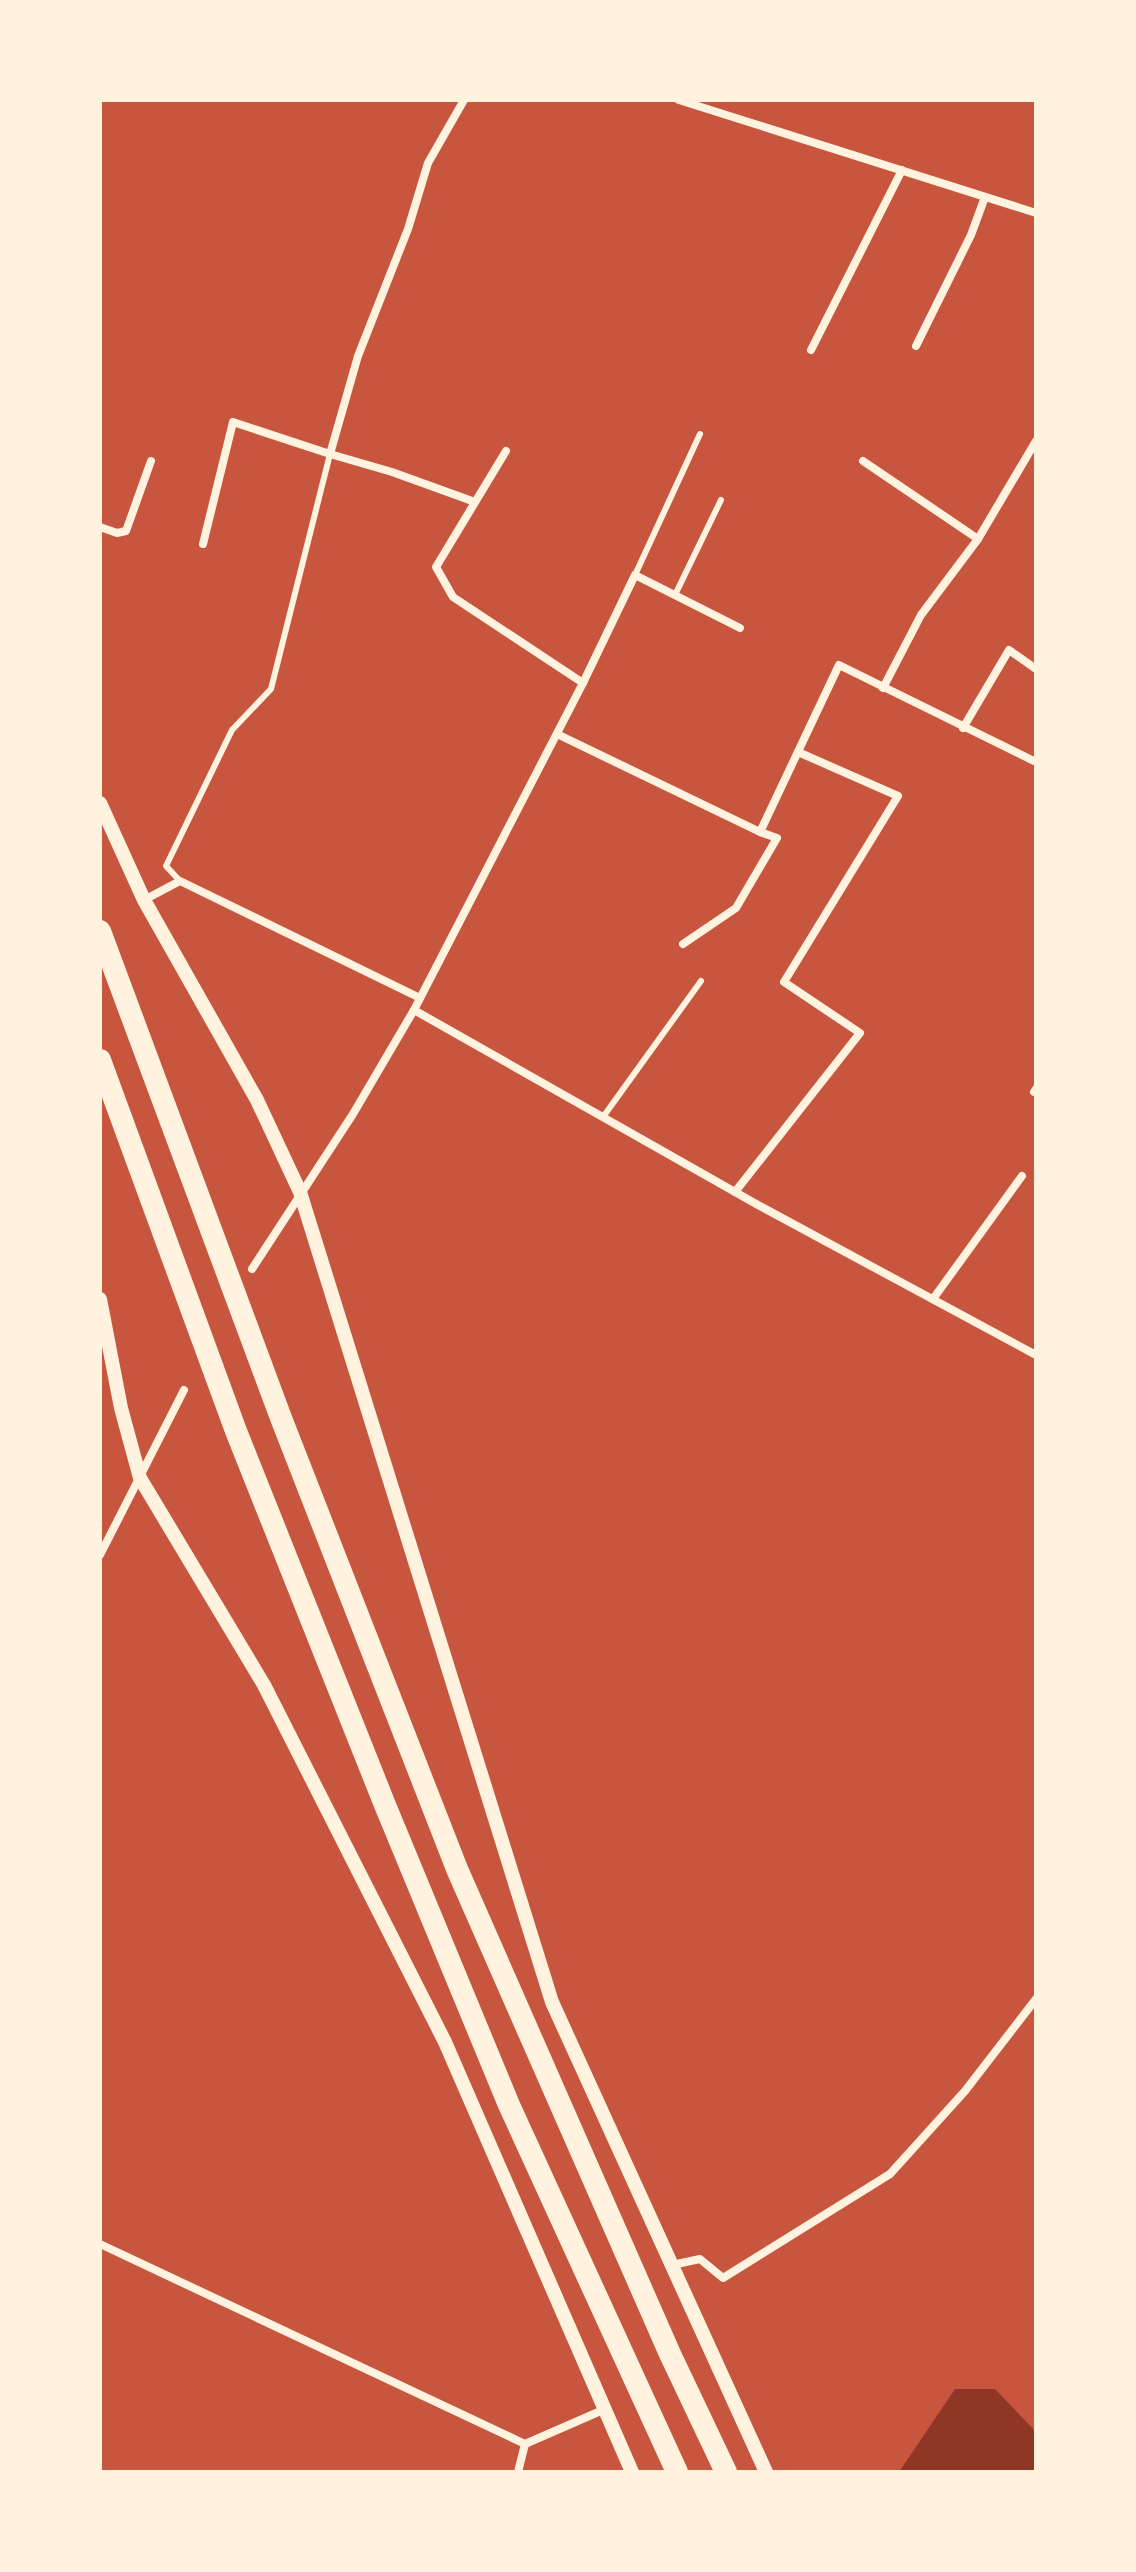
<svg xmlns="http://www.w3.org/2000/svg" width="1136" height="2572" font-family="'Asap Condensed',sans-serif">
  <style>
    .water { fill: #8f3625 }
    .lines { fill: none; stroke-linecap: round; stroke-linejoin: round }
    .service { stroke: #fff3e0; stroke-width: 6 }
    .minor { stroke: #fff3e0; stroke-width: 8 }
    .tertiary { stroke: #fff3e0; stroke-width: 14 }
    .motorway { stroke: #fff3e0; stroke-width: 22 }
  </style>
  <rect width="100%" height="100%" fill="#c8553d"/>
  <path class="water" d="M955,2389H995L1036,2432V2472H899Z"/>
  <g class="lines">
    <g class="service">
      <path d="M635,575L700,434"/>
      <path d="M675,595L721,500"/>
      <path d="M180,881L166,866L232,730L271,689L330,454"/>
      <path d="M603,1117L701,981"/>
    </g>
    <g class="minor">
      <path d="M679,100L1036,213"/>
      <path d="M916,346L971,235L985,197"/>
      <path d="M811,350L902,170"/>
      <path d="M506,451L436,567L453,597L583,683"/>
      <path d="M330,454L392,472L475,502"/>
      <path d="M863,461L978,539"/>
      <path d="M100,527L117,533L126,531L151,461"/>
      <path d="M203,544L233,422L330,454L358,356L408,229L428,163L464,100"/>
      <path d="M883,688L921,615L978,539L1036,441"/>
      <path d="M963,728L1009,650L1036,669"/>
      <path d="M557,734L760,832"/>
      <path d="M144,900L180,881L420,998"/>
      <path d="M683,944L736,908L777,838L760,832L839,665L1036,762"/>
      <path d="M414,1010L758,1205L1036,1355"/>
      <path d="M1034,1092L1036,1089"/>
      <path d="M735,1192L860,1033L784,982L898,796L798,752"/>
      <path d="M252,1269L353,1114L414,1010L583,683L635,575L740,628"/>
      <path d="M933,1299L1022,1176"/>
      <path d="M100,1555L184,1390"/>
      <path d="M100,2244L525,2444"/>
      <path d="M672,2265L700,2259L723,2278L890,2174L965,2091L1036,1999"/>
      <path d="M518,2472L525,2444L603,2410"/>
    </g>
    <g class="tertiary">
      <path d="M100,803L144,900L257,1100L300,1192L552,2002L766,2472"/>
      <path d="M100,1299L121,1408L140,1478L264,1685L445,2042L632,2472"/>
    </g>
    <g class="motorway">
      <path d="M100,931L281,1418L457,1869L670,2354L726,2472"/>
      <path d="M100,1060L236,1431L385,1805L509,2105L677,2472"/>
    </g>
  </g>
  <rect width="1136" height="2572" fill="none" stroke="#fff3e0" stroke-width="204"/>
</svg>
